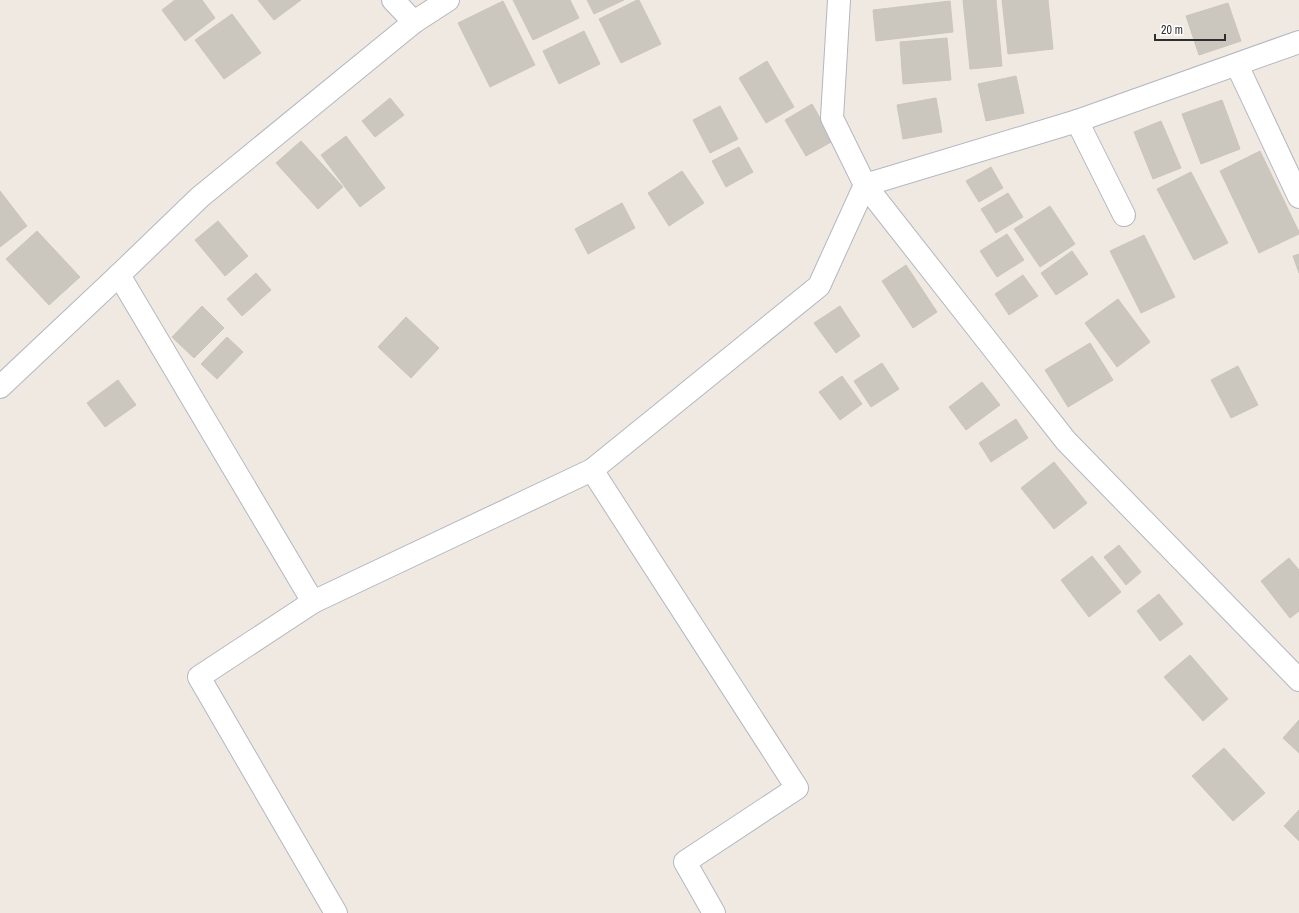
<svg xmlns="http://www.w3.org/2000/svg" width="1299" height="913" font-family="'Archivo Narrow',sans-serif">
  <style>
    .building { fill: #cbc7bf; stroke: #cbc5ba }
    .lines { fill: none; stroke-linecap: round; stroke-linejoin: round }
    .minor-casing { stroke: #b4b7c1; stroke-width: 24 }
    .minor { stroke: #fff; stroke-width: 22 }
  </style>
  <rect width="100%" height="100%" fill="#efe9e1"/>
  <g class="building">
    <path d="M175,0H202L215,18L185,41L162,10Z"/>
    <path d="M258,0H301L274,20Z"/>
    <path d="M513,0H570L579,18L533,40Z"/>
    <path d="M587,0H624L594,14Z"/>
    <path d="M637,0H639L661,44L621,63L599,19Z"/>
    <path d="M963,0H996L1002,66L970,69Z"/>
    <path d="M1002,0H1048L1053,49L1008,54Z"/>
    <path d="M503,1L535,65L490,87L458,23Z"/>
    <path d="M950,1L953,32L876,41L873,10Z"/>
    <path d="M1228,3L1241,41L1199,55L1186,16Z"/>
    <path d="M232,14L261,53L224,79L195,40Z"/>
    <path d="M584,31L600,64L559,84L543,51Z"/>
    <path d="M947,38L951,80L903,84L900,42Z"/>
    <path d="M767,61L794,107L766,123L739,78Z"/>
    <path d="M1016,76L1024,113L986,121L978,84Z"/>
    <path d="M390,98L404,115L375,137L362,121Z"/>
    <path d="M936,98L942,132L903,139L897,105Z"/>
    <path d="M1222,100L1240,149L1201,164L1182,114Z"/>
    <path d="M812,104L833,141L806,156L785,120Z"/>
    <path d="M720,106L738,139L710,153L693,120Z"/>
    <path d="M1161,121L1181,168L1153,179L1134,132Z"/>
    <path d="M346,136L385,188L360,207L321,155Z"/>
    <path d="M301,141L343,187L318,209L276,163Z"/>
    <path d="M739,147L753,172L726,187L712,161Z"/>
    <path d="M1260,151L1299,232V234L1259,253L1220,171Z"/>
    <path d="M991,167L1003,188L979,202L966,181Z"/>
    <path d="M682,171L704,203L669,226L648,193Z"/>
    <path d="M1191,172L1228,243L1194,260L1157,189Z"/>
    <path d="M0,191L27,226L0,247Z"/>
    <path d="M1008,193L1023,217L996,233L981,209Z"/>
    <path d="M622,203L635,228L588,254L575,229Z"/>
    <path d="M1050,206L1075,244L1040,267L1014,229Z"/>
    <path d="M218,221L248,256L225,276L195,240Z"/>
    <path d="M37,231L80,277L49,305L6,259Z"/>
    <path d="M1007,234L1024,260L997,277L980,251Z"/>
    <path d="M1144,235L1175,297L1141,313L1110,251Z"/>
    <path d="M1072,251L1088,274L1056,295L1041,273Z"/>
    <path d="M1299,254V273L1293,256Z"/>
    <path d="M906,265L937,312L913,328L882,281Z"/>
    <path d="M256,273L271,290L242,316L227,299Z"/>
    <path d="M1023,275L1038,296L1009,315L995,294Z"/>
    <path d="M1118,299L1150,342L1117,367L1085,323Z"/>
    <path d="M202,306L224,328L194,358L172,337Z"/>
    <path d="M840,306L860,336L836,353L814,323Z"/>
    <path d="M406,317L439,348L411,378L378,347Z"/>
    <path d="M227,337L243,352L217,379L201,364Z"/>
    <path d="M1090,343L1113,380L1068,407L1045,370Z"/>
    <path d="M882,363L899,389L871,407L854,381Z"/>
    <path d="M1238,366L1258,405L1231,418L1211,380Z"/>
    <path d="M842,376L862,404L840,420L819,392Z"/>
    <path d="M118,380L136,405L105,427L87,403Z"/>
    <path d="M982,382L1000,405L966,430L949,407Z"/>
    <path d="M1016,419L1028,438L991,462L979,443Z"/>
    <path d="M1054,462L1087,503L1054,529L1021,488Z"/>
    <path d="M1119,545L1141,572L1126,585L1104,557Z"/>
    <path d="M1092,556L1121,592L1089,617L1061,580Z"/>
    <path d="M1289,558L1299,570V611L1290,618L1261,581Z"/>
    <path d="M1159,594L1183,624L1160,641L1137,611Z"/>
    <path d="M1190,655L1228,699L1203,721L1164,677Z"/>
    <path d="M1299,720V753L1283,738Z"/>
    <path d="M1224,748L1265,793L1233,821L1192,776Z"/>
    <path d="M1299,810V841L1284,826Z"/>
  </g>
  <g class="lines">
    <g class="minor-casing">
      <g id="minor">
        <path d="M393,0L414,22"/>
        <path d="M839,0L832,118L865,185L1077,121L1299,42"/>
        <path d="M1237,65L1299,197"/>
        <path d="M1077,121L1124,215"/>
        <path d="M119,275L313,602L592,470L819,286L865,185L1066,441L1299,680"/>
        <path d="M0,387L119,275L200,197L414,22L448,0"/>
        <path d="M592,470L797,788L685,862L714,913"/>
        <path d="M313,602L199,677L336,913"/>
      </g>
    </g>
    <use href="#minor" class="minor"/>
  </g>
  <path d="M1155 34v6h70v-6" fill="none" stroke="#2e2e2e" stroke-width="2"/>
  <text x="1161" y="34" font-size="12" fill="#2e2e2e" stroke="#ffffff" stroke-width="3" paint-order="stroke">20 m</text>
</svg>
